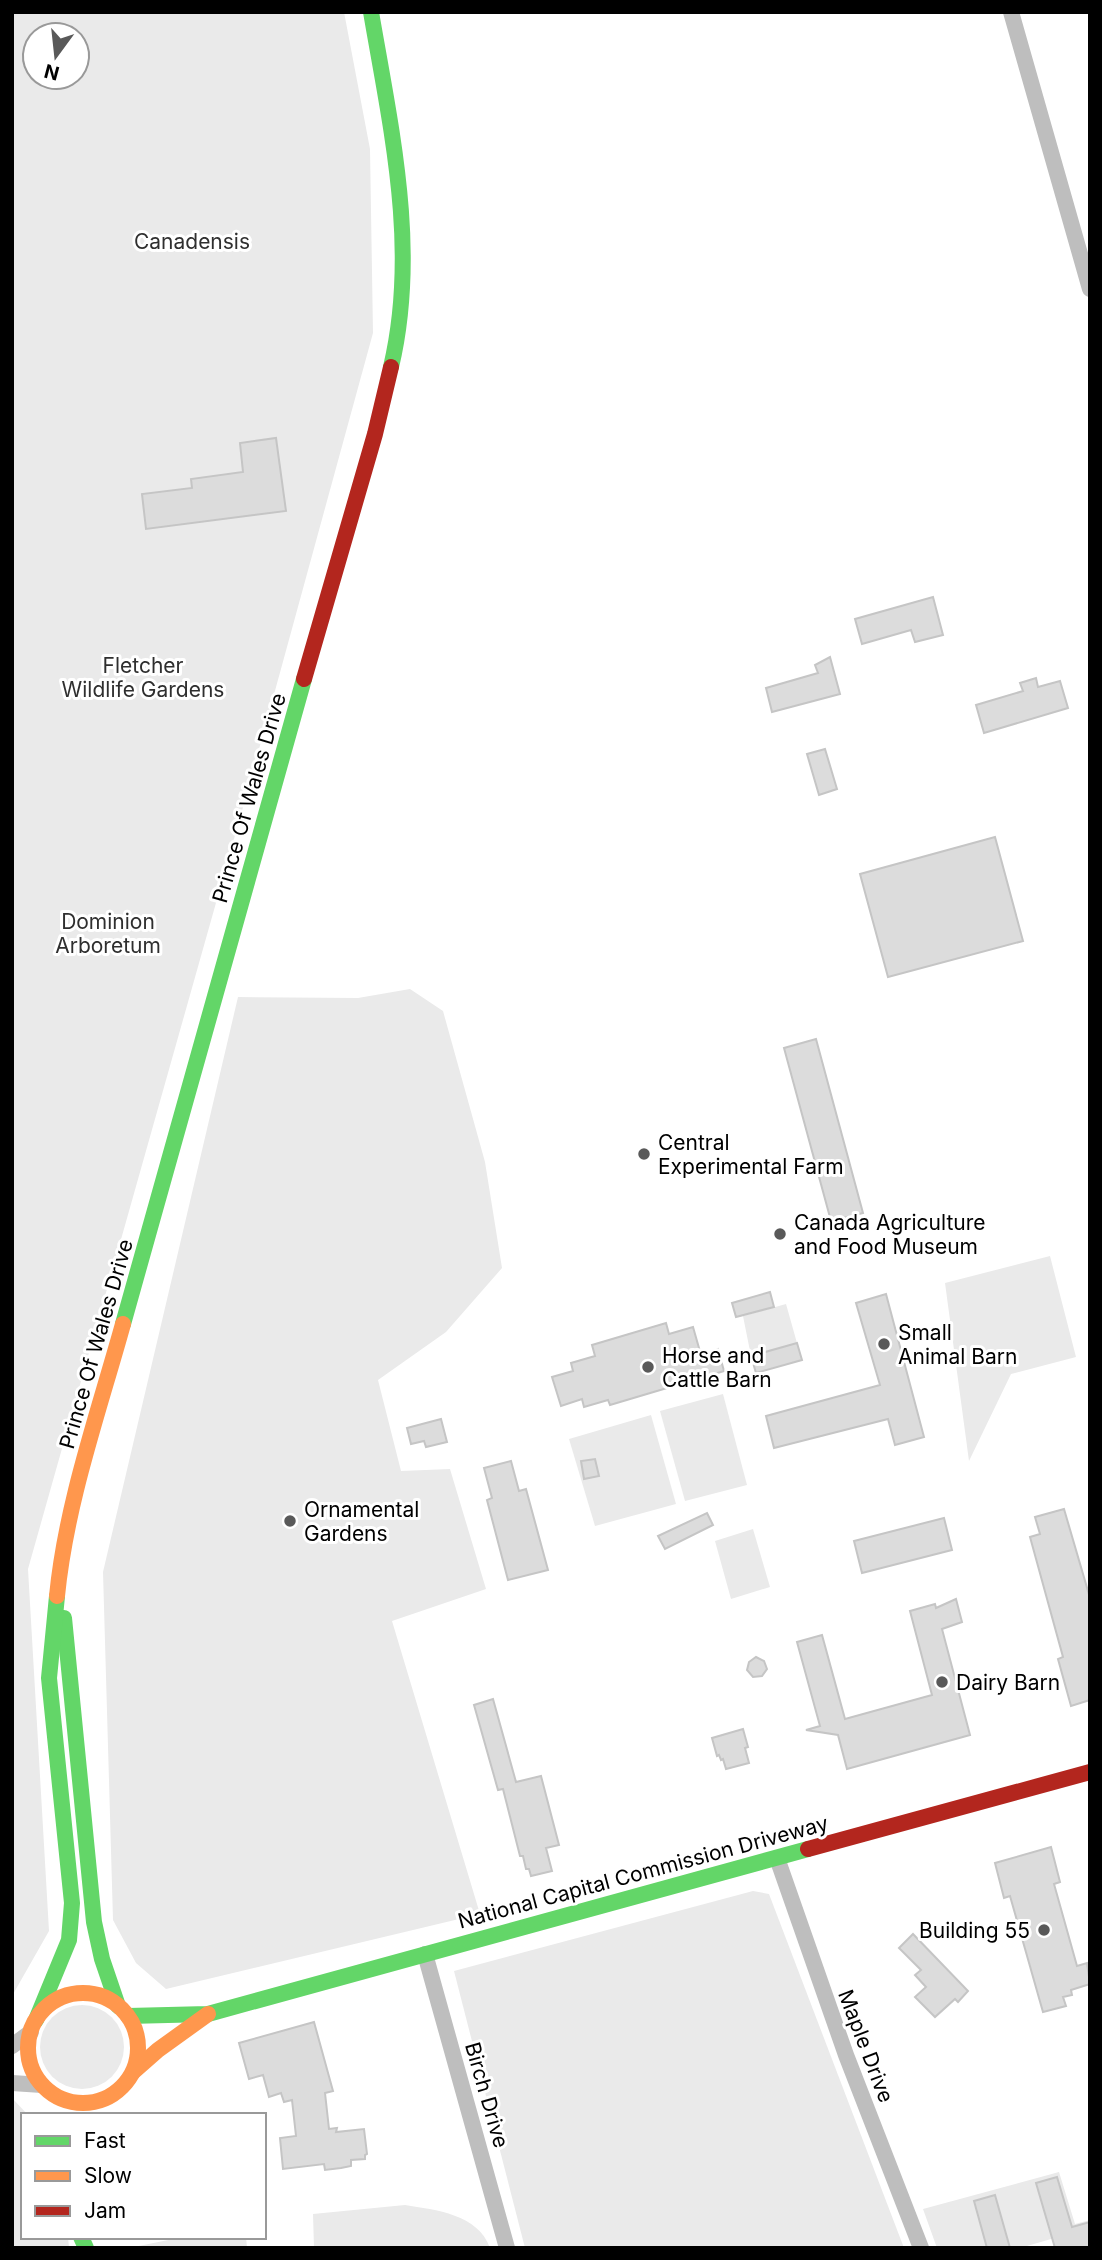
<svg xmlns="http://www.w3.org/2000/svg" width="1102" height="2260" font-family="Inter,sans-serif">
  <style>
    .green { fill: #eaeaea; fill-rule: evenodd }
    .building { fill: #dcdcdc; stroke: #c5c5c5; stroke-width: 2 }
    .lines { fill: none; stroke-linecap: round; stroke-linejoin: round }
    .street { stroke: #bebebe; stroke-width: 16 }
    .fast { stroke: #63d668; stroke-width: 16 }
    .slow { stroke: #ff974d; stroke-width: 16 }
    .jam { stroke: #b3261e; stroke-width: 16 }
    .poi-dot { fill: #595959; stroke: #fff; stroke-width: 2.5 }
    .labels { text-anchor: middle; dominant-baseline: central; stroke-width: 6; stroke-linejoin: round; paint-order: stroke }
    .park-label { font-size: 21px; fill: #2f2f2f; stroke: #fff }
    .street-label { font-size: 21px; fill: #000; stroke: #fff }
    .poi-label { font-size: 21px; fill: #000; stroke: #fff; text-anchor: start }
  </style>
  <rect width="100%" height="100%" fill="#fff"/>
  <g class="green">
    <path d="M12,12H344L370,149L373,333L247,793L28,1569L49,1931L12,1996ZM35,35H77V77H35Z"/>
    <path d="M410,989L443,1011L485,1162L502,1268L446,1332L378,1380L401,1471L450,1469L486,1589L392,1621L480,1914L166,1989L136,1963L113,1920L103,1572L238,997L358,998Z"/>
    <path d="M1050,1256L1076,1357L1011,1374L969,1461L945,1283Z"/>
    <path d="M786,1304L797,1343L751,1356L743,1316Z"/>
    <path d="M723,1394L747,1485L685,1501L660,1411Z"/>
    <path d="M651,1415L676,1504L595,1526L569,1439Z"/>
    <path d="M753,1529L770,1587L731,1599L715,1541Z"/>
    <path d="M753,1891L769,1894L904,2248H525L454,1971Z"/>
    <circle cx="82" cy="2047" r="42"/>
    <path d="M12,2098L28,2115H23V2237H68L69,2248H12Z"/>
    <path d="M1059,2172L1075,2224L1090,2220V2222L1068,2234L1071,2225L1057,2177L1037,2183L1058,2237L1020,2248H1004L1009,2243L995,2195L974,2201L987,2248H937L923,2209Z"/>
    <path d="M405,2205C436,2210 478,2214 490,2248H314L313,2214Z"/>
    <path d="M183,2237H246L247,2248H129Z"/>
  </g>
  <g class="building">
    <path d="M276,438L286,511L146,529L142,494L192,488L191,479L243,472L240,443Z"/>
    <path d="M933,597L943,635L915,642L911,630L862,644L855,619Z"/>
    <path d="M830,657L840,694L772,712L766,688L818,673L815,665Z"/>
    <path d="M1036,678L1038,687L1060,681L1068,708L984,733L976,705L1023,691L1020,683Z"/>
    <path d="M825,749L837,789L819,795L807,754Z"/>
    <path d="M995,837L1023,941L888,977L860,874Z"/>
    <path d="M816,1039L863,1213L831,1221L784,1048Z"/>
    <path d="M770,1292L774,1307L736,1317L732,1303Z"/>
    <path d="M886,1294L924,1437L895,1445L888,1419L774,1448L766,1416L880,1385L856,1303Z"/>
    <path d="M666,1323L669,1334L693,1327L701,1355L718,1349L724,1371L610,1405L608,1400L584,1407L582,1399L561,1406L552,1377L573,1371L571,1363L595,1356L592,1345Z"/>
    <path d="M797,1343L802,1360L756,1373L751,1356Z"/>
    <path d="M441,1419L447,1442L426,1447L424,1441L411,1444L407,1428Z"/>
    <path d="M595,1459L599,1476L584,1479L581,1461Z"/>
    <path d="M511,1461L519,1491L526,1489L548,1570L508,1580L487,1500L492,1498L484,1468Z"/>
    <path d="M1064,1509L1090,1598V1700L1071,1706L1058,1659L1063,1657L1030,1537L1040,1534L1035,1517Z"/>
    <path d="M707,1513L713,1525L665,1549L658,1536Z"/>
    <path d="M944,1518L952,1550L862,1573L854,1541Z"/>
    <path d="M956,1599L962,1622L942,1629L970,1735L847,1769L838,1735L806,1730L820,1726L797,1642L822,1635L845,1719L932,1695L910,1611L935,1604L936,1608Z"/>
    <path d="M756,1657L764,1661L767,1669L762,1676L753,1677L747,1670L749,1662Z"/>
    <path d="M493,1699L516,1782L541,1776L559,1845L546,1848L552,1871L531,1876L529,1869H526L523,1856H520L503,1789L498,1790L474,1705Z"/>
    <path d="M743,1729L748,1747L745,1748L749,1763L726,1769L723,1759L721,1760L719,1755L717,1756L712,1738Z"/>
    <path d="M1051,1847L1060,1882L1054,1884L1077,1966L1087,1963L1090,1984L1071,1990L1072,1995L1063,1997L1066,2006L1043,2012L1010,1896L1004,1898L995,1863Z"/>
    <path d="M913,1934L968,1991L958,2002L955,1999L935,2017L915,1997L926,1987L915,1975L921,1970L899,1948Z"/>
    <path d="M314,2022L333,2091L325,2093L329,2129L337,2128L336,2132L364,2129L367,2154L365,2155V2159L351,2160V2166L341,2168L325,2170L324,2164L283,2169L280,2138L296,2136L292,2100L284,2102L281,2093L269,2097L263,2075L249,2079L239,2043Z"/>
    <path d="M1057,2177L1072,2227L1090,2222V2248H1055L1036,2183Z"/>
    <path d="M995,2195L1010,2248H987L974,2201Z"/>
  </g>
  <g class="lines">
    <g class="street">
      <path d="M1011,12L1090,289"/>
      <path d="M777,1858L846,2055L921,2248"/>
      <path d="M425,1954L507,2248"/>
      <path d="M12,2046L31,2032"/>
      <path d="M12,2083L42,2085"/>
    </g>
    <g class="fast">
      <path d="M371,12C391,129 419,249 391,367"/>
      <path d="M123,1324L304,679"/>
      <path d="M64,1618L94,1922L102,1959L118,2006"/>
      <path d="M128,2016L208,2014L808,1849"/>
      <path d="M36,2020L69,1940L72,1903L49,1678L57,1596"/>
      <path d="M81,2237L86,2248"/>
    </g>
    <g class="slow">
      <path d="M57,1596C66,1504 98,1414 123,1324"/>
      <circle cx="83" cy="2048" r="55"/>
      <path d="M133,2072L158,2050L208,2014"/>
    </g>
    <g class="jam">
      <path d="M304,679L375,434L391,367"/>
      <path d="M808,1849L1090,1772"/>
    </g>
  </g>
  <g class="poi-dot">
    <circle cx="644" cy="1154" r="7"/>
    <circle cx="780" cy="1234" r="7"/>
    <circle cx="884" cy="1344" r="7"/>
    <circle cx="648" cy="1367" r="7"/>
    <circle cx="290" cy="1521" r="7"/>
    <circle cx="942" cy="1682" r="7"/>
    <circle cx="1044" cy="1930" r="7"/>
  </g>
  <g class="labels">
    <g class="park-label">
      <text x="192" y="241">Canadensis</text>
      <text x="143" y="665">Fletcher<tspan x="143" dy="24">Wildlife Gardens</tspan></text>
      <text x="108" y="921">Dominion<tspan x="108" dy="24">Arboretum</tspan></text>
    </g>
    <g class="street-label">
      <text transform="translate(249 798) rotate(-74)">Prince Of Wales Drive</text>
      <text transform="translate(96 1344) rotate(-74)">Prince Of Wales Drive</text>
      <text transform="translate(643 1872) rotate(-15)">National Capital Commission Driveway</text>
      <text transform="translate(866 2046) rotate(69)">Maple Drive</text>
      <text transform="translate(487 2095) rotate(74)">Birch Drive</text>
    </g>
    <g class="poi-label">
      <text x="658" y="1142">Central<tspan x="658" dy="24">Experimental Farm</tspan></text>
      <text x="794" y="1222">Canada Agriculture<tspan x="794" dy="24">and Food Museum</tspan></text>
      <text x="898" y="1332">Small<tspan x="898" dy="24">Animal Barn</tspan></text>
      <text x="662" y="1355">Horse and<tspan x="662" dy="24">Cattle Barn</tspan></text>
      <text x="304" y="1509">Ornamental<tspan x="304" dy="24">Gardens</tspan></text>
      <text x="956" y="1682">Dairy Barn</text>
      <text x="1030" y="1930" text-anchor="end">Building 55</text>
    </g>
  </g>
  <rect width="1102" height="2260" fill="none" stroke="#000000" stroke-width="28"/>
  <rect x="21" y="2113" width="245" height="126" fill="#ffffff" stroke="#999999" stroke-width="2"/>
  <rect x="35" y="2136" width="35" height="10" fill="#63d668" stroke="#999999" stroke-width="2"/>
  <text x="84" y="2148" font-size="21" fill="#000000">Fast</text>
  <rect x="35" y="2171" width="35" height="10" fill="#ff974d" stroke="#999999" stroke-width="2"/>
  <text x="84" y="2183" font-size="21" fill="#000000">Slow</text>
  <rect x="35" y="2206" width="35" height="10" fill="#b3261e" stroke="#999999" stroke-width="2"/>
  <text x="84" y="2218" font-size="21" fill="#000000">Jam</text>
  <g transform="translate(56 56) rotate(195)"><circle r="33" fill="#ffffff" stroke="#999999" stroke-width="2"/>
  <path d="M0-5L12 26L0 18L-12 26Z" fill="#595959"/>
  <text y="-10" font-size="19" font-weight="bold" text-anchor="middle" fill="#000000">N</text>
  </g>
</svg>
